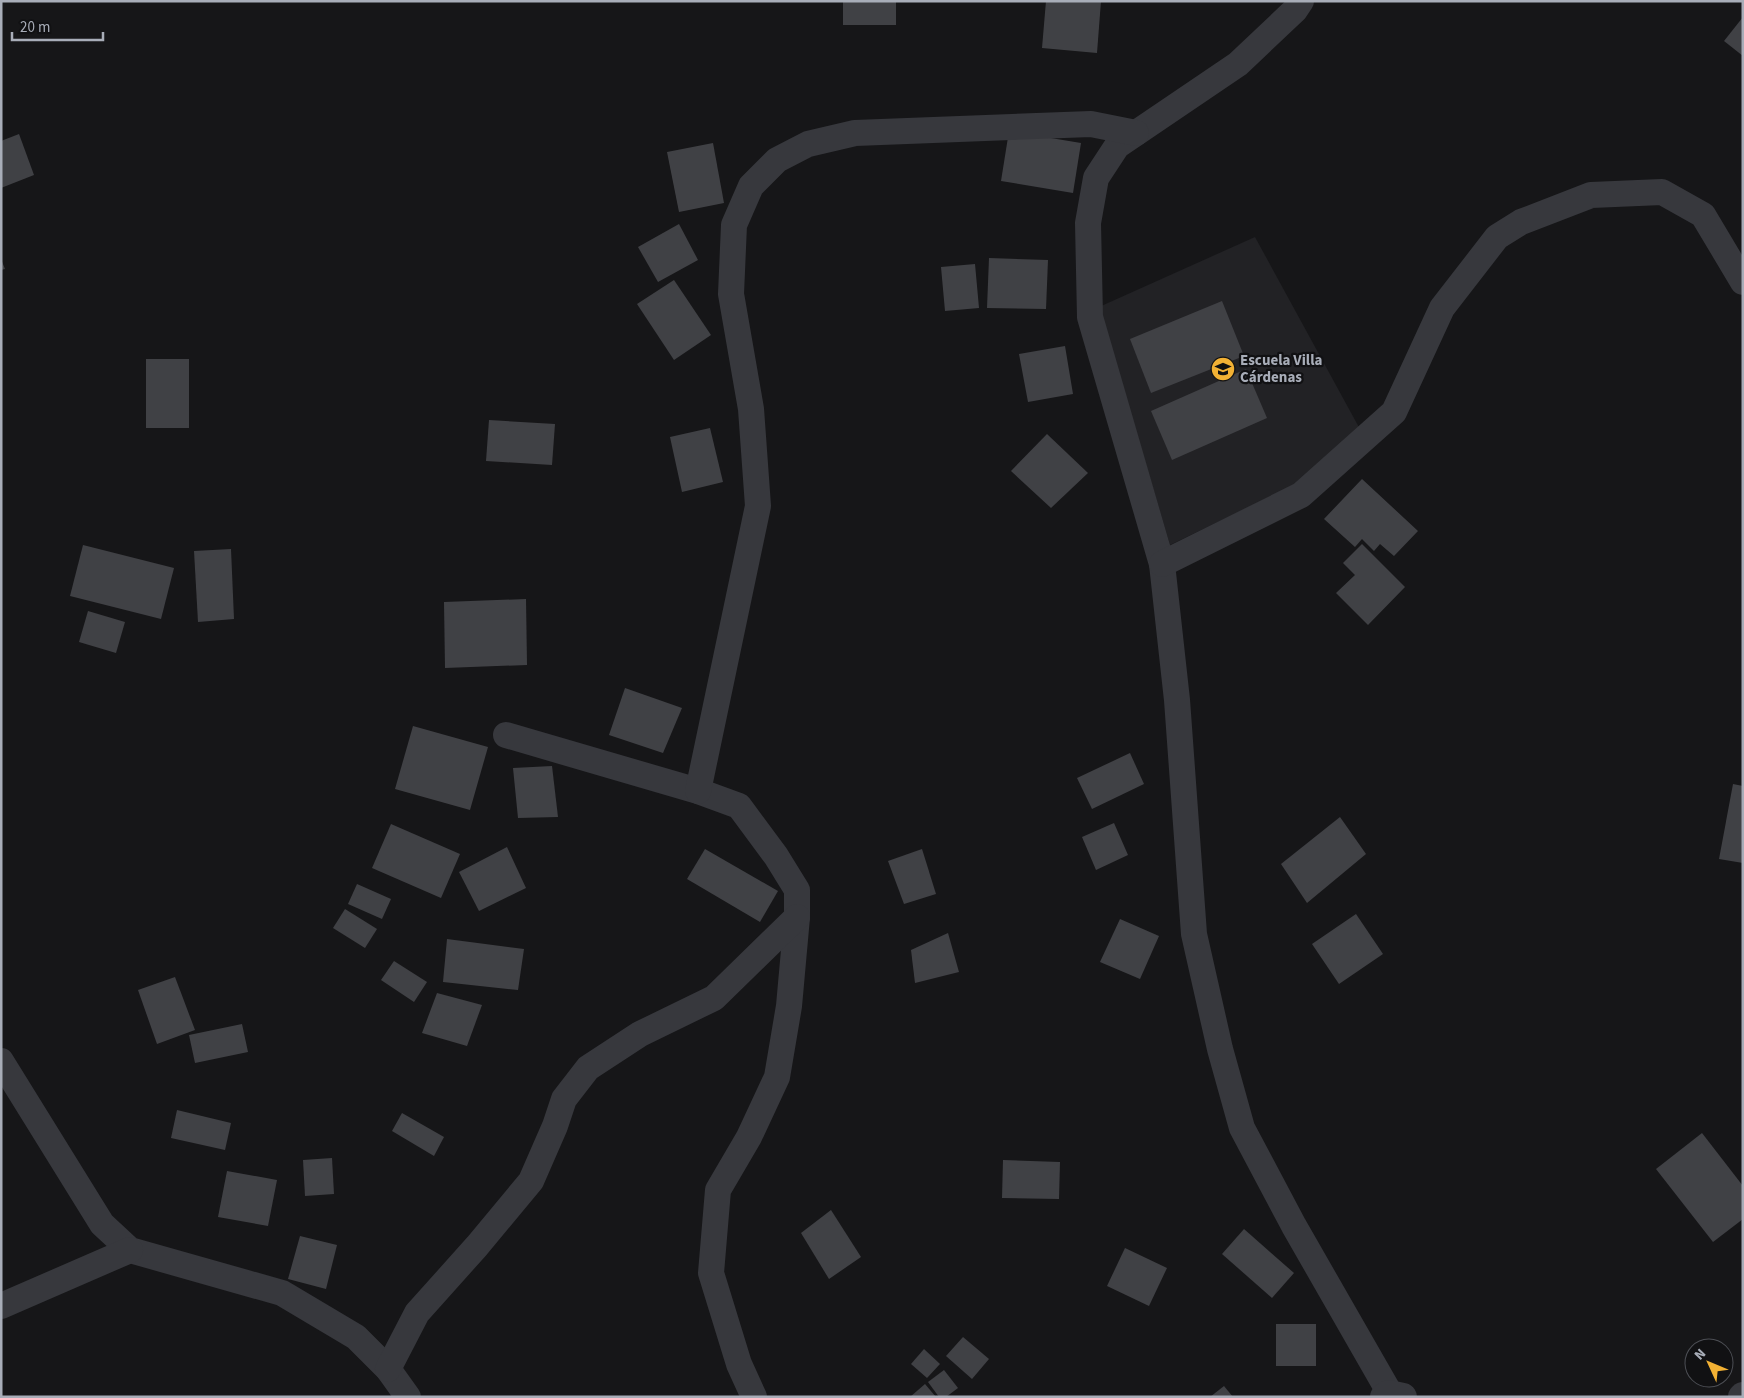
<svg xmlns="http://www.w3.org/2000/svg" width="1744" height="1398" font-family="'Source Sans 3',sans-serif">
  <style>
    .built { fill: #222225 }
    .building { fill: #404145 }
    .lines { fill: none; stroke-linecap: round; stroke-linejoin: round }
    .minor { stroke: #37383d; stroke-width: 26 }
    .tertiary { stroke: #37383d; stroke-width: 28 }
    .labels { text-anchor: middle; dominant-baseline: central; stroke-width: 4.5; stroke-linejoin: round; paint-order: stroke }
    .poi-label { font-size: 15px; font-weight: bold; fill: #a8adb8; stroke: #111113; text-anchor: start }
  </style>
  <rect width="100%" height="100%" fill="#161618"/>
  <path class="built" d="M1255,237L1361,431L1299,483L1170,545L1099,307Z"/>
  <g class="building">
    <rect x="843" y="1" width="53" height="24"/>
    <path d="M1046,1H1101L1097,53L1042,48Z"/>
    <path d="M1743,17V56L1724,41Z"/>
    <path d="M1009,131L1081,143L1073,193L1001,181Z"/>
    <path d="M19,134L34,175L1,188V141Z"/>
    <path d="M713,143L724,203L679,212L667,152Z"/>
    <path d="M679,224L698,260L658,282L638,247Z"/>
    <path d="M989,258L1048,260L1046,309L987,308Z"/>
    <path d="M1,259L5,269L1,270Z"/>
    <path d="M975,264L979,308L945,311L941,267Z"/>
    <path d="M674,280L711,335L674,360L637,304Z"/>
    <path d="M1222,301L1244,356L1151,393L1130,339Z"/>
    <path d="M1065,346L1073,394L1028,402L1019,354Z"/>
    <rect x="146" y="359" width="43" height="69"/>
    <path d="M1246,369L1267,418L1172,460L1151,411Z"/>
    <path d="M489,420L555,424L552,465L486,461Z"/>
    <path d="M710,428L723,482L682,492L670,437Z"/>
    <path d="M1047,434L1088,473L1051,508L1011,471Z"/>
    <path d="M1362,479L1418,531L1394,556L1380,544L1374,551L1362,539L1355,547L1324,519Z"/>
    <path d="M1362,544L1405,587L1368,625L1336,593L1355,575L1343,563Z"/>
    <path d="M83,545L174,568L161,619L70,596Z"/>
    <path d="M231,549L234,619L198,622L194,551Z"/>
    <path d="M526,599L527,665L445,668L444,602Z"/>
    <path d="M88,611L125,622L116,653L79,642Z"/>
    <path d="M625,688L682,708L663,753L609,735Z"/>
    <path d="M413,726L488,747L470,810L395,789Z"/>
    <path d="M1130,753L1144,784L1092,809L1077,778Z"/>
    <path d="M552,766L558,817L518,818L513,768Z"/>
    <path d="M1733,784L1743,786V863L1719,859Z"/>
    <path d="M1340,817L1366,854L1307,903L1281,864Z"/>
    <path d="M1114,823L1128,855L1096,870L1082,837Z"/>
    <path d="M391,824L460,854L441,898L372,868Z"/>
    <path d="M507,847L526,888L479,911L459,872Z"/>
    <path d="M705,849L778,891L760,922L687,879Z"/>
    <path d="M922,849L936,894L904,904L888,861Z"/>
    <path d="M357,884L391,899L382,919L348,904Z"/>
    <path d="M345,909L377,929L365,948L333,928Z"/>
    <path d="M1356,914L1383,954L1339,984L1312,944Z"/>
    <path d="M1120,919L1159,936L1140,979L1100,962Z"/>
    <path d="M948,933L959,972L915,983L911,950Z"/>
    <path d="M447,939L524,949L518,990L443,982Z"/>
    <path d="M394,961L427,982L414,1002L381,980Z"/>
    <path d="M175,977L195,1030L157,1044L138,990Z"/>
    <path d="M437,993L482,1005L467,1046L422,1033Z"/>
    <path d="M242,1024L248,1052L195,1063L189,1035Z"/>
    <path d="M177,1110L231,1123L225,1150L171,1138Z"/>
    <path d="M402,1113L444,1137L434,1156L392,1131Z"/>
    <path d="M1702,1133L1743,1186V1219L1713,1242L1656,1169Z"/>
    <path d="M332,1158L334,1194L305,1196L303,1160Z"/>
    <path d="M1003,1160L1060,1162L1059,1199L1002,1198Z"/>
    <path d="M227,1171L277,1180L268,1226L218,1217Z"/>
    <path d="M831,1210L861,1257L829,1279L801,1233Z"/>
    <path d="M1244,1229L1294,1273L1272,1298L1222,1254Z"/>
    <path d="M300,1236L337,1245L326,1289L288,1279Z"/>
    <path d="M1125,1248L1167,1268L1149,1306L1107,1286Z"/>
    <rect x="1276" y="1324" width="40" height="42"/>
    <path d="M963,1337L989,1359L972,1379L946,1356Z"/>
    <path d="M924,1349L940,1364L927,1378L911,1364Z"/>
    <path d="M944,1370L958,1388L946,1397H939L928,1382Z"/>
    <path d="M925,1384L936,1397H910Z"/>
    <path d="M1224,1386L1233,1397H1210Z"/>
  </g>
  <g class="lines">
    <g class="minor">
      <path d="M1301,1L1295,10L1238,64L1117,146L1096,178L1088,223L1090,317L1162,564L1177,700L1194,934L1220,1049L1242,1128L1294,1226L1392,1397"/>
      <path d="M1162,564L1301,495L1394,412L1442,308L1497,237L1521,222L1591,195L1662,192L1703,215L1743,282"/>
      <path d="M506,735L698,791L739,806L776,856L797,890V917L789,1006L777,1077L749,1137L718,1190L711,1273L739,1364L754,1397"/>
      <path d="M698,791L758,506L751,409L731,294L734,225L751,186L777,160L808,144L855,133L1091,124L1136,133"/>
      <path d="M1,1061L102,1224L130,1250L282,1293L356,1337L388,1369L408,1397"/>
      <path d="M1,1306L130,1250"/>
      <path d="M388,1369L417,1313L477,1246L531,1181L555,1126L564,1099L588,1068L640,1034L714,998L797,917"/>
    </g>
    <g class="tertiary">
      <path d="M1384,1397L1389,1394L1403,1397"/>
      <path d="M1742,1397L1743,1396"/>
    </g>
  </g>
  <defs>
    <g id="school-disc" transform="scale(1.25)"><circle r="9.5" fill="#f2b134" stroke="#111113"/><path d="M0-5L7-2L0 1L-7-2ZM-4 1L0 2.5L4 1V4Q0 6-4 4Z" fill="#111"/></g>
  </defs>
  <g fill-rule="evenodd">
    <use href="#school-disc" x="1223" y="369"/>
  </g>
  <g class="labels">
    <g class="poi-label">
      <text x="1240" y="360">Escuela Villa<tspan x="1240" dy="17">Cárdenas</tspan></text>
    </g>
  </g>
  <rect width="1744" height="1398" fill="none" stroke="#a8adb8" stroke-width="5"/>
  <g transform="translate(1709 1363) rotate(314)"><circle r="24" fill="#111113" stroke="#4d4f55"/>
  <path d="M0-4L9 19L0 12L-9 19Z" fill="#f2b134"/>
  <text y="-8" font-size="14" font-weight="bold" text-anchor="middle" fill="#a8adb8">N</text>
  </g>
  <path d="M12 32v8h91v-8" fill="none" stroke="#a8adb8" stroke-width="2.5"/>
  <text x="20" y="32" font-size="15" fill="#a8adb8" stroke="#111113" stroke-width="4" paint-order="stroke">20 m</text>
</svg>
